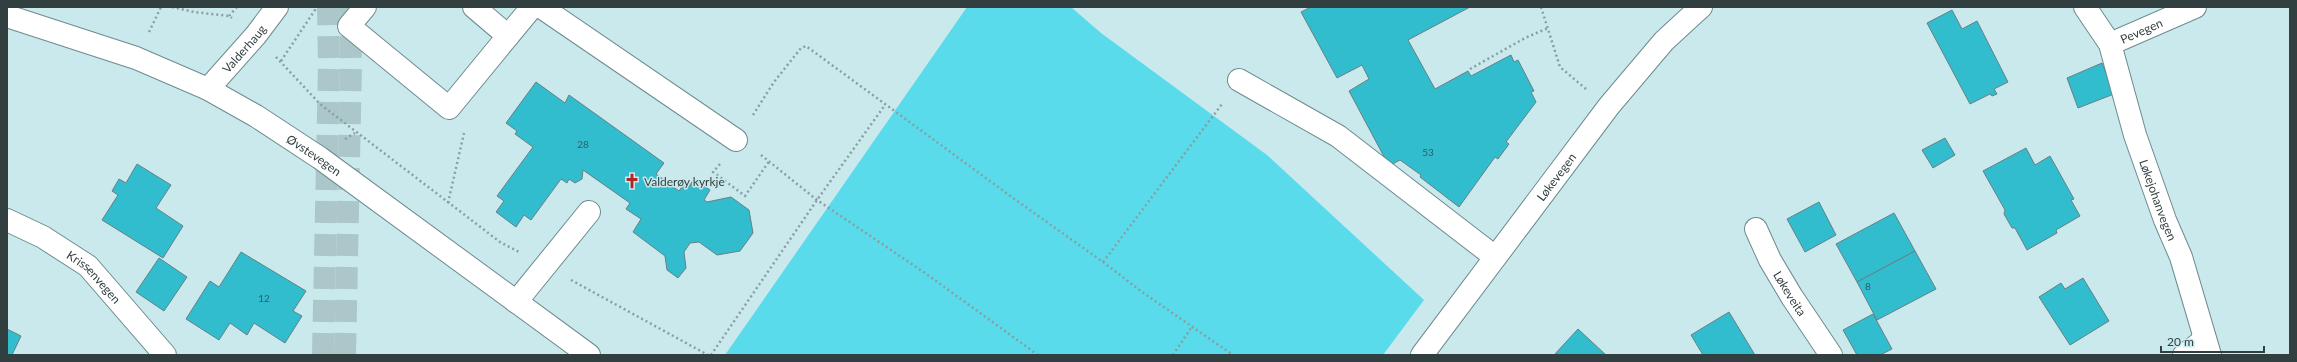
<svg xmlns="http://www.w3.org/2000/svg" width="2297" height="362" font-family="Lato,sans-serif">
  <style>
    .green { fill: #5adbeb }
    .building { fill: #32bdce; stroke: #658185 }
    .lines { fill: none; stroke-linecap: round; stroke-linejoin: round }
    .highway-tunnel { stroke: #acc7ca; stroke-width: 22; stroke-dasharray: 22 11; stroke-linecap: butt }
    .minor-casing { stroke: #6e8b8f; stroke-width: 24 }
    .path { stroke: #889fa1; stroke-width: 2.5; stroke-dasharray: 2 3; stroke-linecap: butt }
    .minor { stroke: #fff; stroke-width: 22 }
    .labels { text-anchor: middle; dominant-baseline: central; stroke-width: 3; stroke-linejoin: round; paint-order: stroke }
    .number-label { font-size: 10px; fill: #325e64 }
    .street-label { font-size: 12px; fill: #323f40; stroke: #cae9ed }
    .poi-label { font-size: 12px; fill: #323f40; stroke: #cae9ed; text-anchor: start }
  </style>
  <rect width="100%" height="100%" fill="#cae9ed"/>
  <path class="green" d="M967,7H1071L1101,33L1267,155L1424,300L1383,355H725Z"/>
  <g class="building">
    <path d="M1311,7H1470L1408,40L1435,89L1468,71L1471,76L1511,55L1514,62L1518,60L1534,91L1531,92L1536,102L1506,142L1509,144L1498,159L1495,157L1459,207L1420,177L1421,175L1400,160L1389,166L1349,91L1369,79L1362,65L1337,78L1301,12Z"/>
    <path d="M1952,10L1962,29L1977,21L2008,82L1994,89L1997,94L1992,96L1990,94L1970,104L1927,23Z"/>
    <path d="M2102,63L2114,94L2078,108L2067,78Z"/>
    <path d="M536,82L565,103L569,95L664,163L656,174L679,191L683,185L688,188L694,179L710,190L704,200L707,202L731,197L749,210L753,233L740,251L717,255L699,242L690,243L684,252L686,268L678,278L667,270L665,256L633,232L641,219L626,209L630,203L583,170L582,179L575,183L569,179L567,183L561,179L531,220L524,215L516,227L496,212L504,201L497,196L533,147L515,134L517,131L506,123Z"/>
    <path d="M1945,138L1955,155L1933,168L1922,150Z"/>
    <path d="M2026,148L2035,165L2050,156L2074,199L2071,200L2080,216L2056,230L2057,233L2027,250L2015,228H2012L2004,214L2005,210L1983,171Z"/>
    <path d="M137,164L171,185L156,208L183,226L163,258L102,220L118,195L112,191L119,179L126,183Z"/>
    <path d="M1819,202L1836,235L1805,252L1787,219Z"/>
    <path d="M1894,213L1915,251L1857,282L1836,244Z"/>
    <path d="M1915,251L1936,289L1877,320L1857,282Z"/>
    <path d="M241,252L306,291L293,311L302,316L285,343L254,323L247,335L230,323L219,340L186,319L210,281L219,287Z"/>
    <path d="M159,258L187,277L164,311L136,292Z"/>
    <path d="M2083,278L2109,321L2070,345L2039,297L2061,283L2065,289Z"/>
    <path d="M1729,312L1755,355H1703L1691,335Z"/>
    <path d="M1873,314L1892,349L1880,355H1857L1843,330Z"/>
    <path d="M7,329L21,336L12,355H7Z"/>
    <path d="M1578,329L1606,355H1554Z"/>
  </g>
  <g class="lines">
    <g class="highway-tunnel">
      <path d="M323,355L329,65L328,7"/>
      <path d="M345,355L351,65L350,7"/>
    </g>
    <g class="minor-casing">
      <g id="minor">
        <path d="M365,7L349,26L449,108L508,36L474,7"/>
        <path d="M541,7L736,140"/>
        <path id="s1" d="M2085,7L2110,44L2135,135L2165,220L2181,257L2210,355"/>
        <path id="s2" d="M7,16L136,58L208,89L256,116L320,158L589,355"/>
        <path d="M508,36L532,7"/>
        <path id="s3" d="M2110,44L2195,7"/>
        <path d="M1239,80L1338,136L1495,257"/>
        <path id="s4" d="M208,89L256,35L277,7"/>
        <path id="s5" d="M7,220L43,237L88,266L165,355"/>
        <path id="s6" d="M1756,229L1770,260L1792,297L1831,355"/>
        <path d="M516,302L589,212"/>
        <path id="s7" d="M1422,355L1609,106L1664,41L1701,7"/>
        <path d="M2184,355L2200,343L2204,336"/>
      </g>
    </g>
    <g class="path">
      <path d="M172,7L194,12L229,16L232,18"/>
      <path d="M1541,7L1560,67L1586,89"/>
      <path d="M229,16L237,7"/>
      <path d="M149,32L161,7"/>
      <path d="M276,57L320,104L500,242L519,252"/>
      <path d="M281,61L317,7"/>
      <path d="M1470,69L1525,38L1548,28"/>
      <path d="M753,115L774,82L801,48L806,46L1013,198L1103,262L1142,292L1233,355"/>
      <path d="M345,139L355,133"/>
      <path d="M761,155L817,200L925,273L1038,355"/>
      <path d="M720,164L713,172L745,196L770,160"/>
      <path d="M448,203L464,133"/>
      <path d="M1103,262L1222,104"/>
      <path d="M571,280L708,355"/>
      <path d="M711,355L817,200L885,105"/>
      <path d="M1173,355L1191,328"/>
    </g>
    <use href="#minor" class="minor"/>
  </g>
  <defs>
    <g id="church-bare" transform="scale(1.2)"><path d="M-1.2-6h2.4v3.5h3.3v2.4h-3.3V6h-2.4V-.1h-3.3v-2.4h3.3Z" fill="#b52623" stroke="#cae9ed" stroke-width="2.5" paint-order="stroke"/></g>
  </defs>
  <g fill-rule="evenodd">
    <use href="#church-bare" x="632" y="181"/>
  </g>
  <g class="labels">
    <g class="number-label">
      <text x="583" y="144">28</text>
      <text x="1428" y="152">53</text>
      <text x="1868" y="286">8</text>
      <text x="264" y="298">12</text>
    </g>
    <g class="street-label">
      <text stroke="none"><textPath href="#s3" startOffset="34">Pevegen</textPath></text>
      <text stroke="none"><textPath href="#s4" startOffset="54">Valderhaug</textPath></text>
      <text stroke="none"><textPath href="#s2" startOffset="339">Øvstevegen</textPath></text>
      <text stroke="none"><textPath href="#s7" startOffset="223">Løkevegen</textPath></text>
      <text stroke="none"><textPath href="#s1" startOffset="208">Løkejohanvegen</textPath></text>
      <text stroke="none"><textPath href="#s5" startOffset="105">Krissenvegen</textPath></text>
      <text stroke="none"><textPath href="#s6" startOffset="73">Løkeveita</textPath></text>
    </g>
    <g class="poi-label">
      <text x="644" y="181">Valderøy kyrkje</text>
    </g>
  </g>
  <rect width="2297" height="362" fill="none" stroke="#323f40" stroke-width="16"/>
  <path d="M2161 346v6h103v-6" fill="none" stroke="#323f40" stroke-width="2"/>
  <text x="2167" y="346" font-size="12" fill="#323f40" stroke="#cae9ed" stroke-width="3" paint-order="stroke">20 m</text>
</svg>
